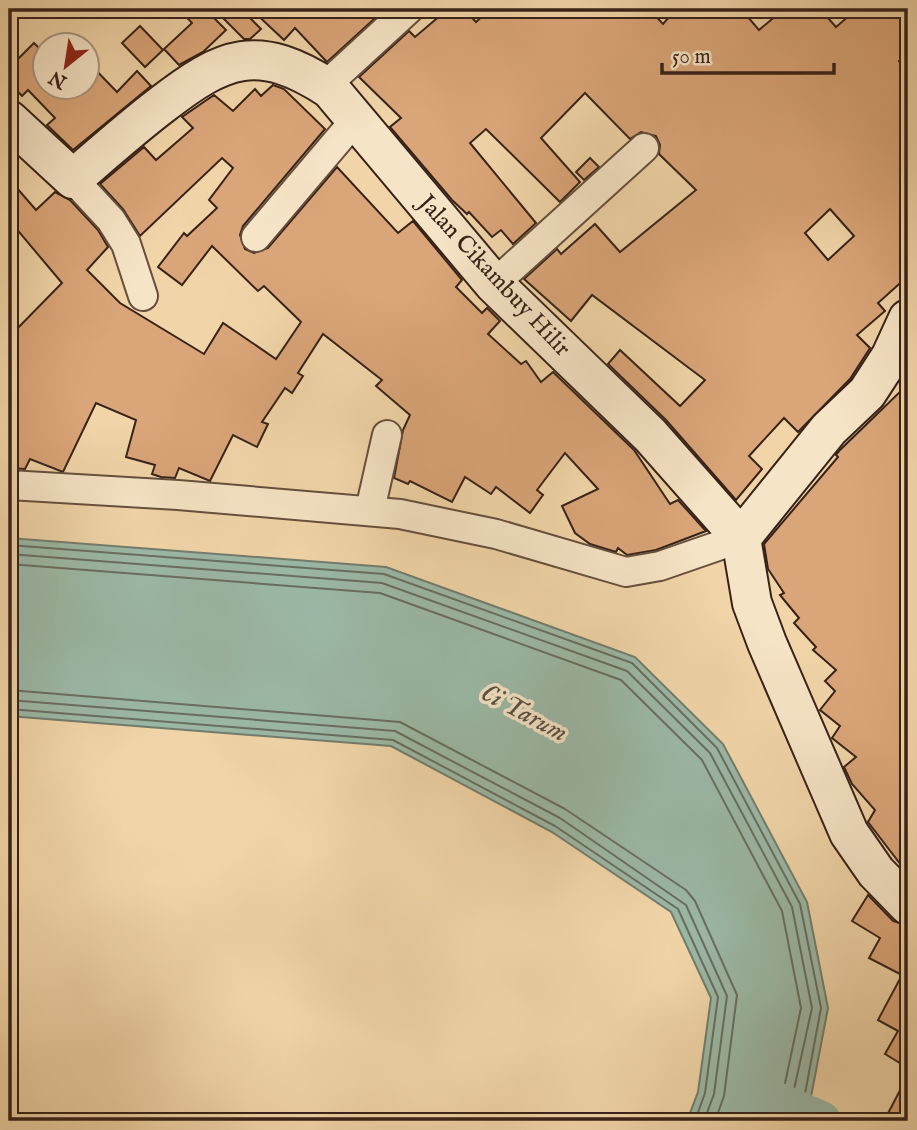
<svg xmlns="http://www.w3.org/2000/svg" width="917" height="1130" font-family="'IM FELL English',serif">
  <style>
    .water { fill: #9bb9a7; stroke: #737d6e; stroke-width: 2 }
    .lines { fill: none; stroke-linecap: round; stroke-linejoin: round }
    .shore { stroke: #696e60; stroke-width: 2 }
    .river { stroke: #9bb9a7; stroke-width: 40 }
    .building { fill: #daa578; stroke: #372219; stroke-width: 2; fill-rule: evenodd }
    .street-casing { stroke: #664f3d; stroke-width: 32 }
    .secondary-casing { stroke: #372219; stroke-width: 42 }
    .street { stroke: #f6e4c6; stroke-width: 28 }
    .secondary { stroke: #f6e4c6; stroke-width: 38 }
    .labels { text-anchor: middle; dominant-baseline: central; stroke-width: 7; stroke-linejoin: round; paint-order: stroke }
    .street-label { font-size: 24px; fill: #372219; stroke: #f6e4c6 }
    .water-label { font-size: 26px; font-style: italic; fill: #554f44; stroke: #f6e4c6 }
  </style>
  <rect width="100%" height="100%" fill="#f1d5a8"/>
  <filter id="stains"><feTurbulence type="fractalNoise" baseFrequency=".00286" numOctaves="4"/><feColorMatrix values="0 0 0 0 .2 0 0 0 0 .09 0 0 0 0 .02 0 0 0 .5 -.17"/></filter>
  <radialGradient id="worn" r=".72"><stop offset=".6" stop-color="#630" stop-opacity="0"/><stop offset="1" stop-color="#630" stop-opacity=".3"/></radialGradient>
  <path class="water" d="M9,538L386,567L635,657L723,744L807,902L828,1008L810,1102L802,1121H687L698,1092L711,998L671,912L552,832L391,746L9,716Z"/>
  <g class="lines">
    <g class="shore">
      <path d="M9,545L384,574L632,663L717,748L800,904L821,1008L804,1099L796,1121"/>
      <path d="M9,554L382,583L627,671L710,753L792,907L812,1008L787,1121"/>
      <path d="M9,564L380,593L621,680L702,760L782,911L801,1008L777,1121"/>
      <path d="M9,690L400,722L565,809L686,890L695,901L737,995L724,1096L715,1121"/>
      <path d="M9,700L395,731L560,818L686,905L727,996L714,1094L704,1121"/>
      <path d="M9,709L393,740L555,826L678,909L718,997L705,1093L695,1121"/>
    </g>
    <path class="river" d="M753,1092L821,1121"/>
  </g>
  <g class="building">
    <path d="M179,9H205L226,30L203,52L179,65L164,49L192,23Z"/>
    <path d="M214,9H241L261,29L250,39H244Z"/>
    <path d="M251,9H318L327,17L337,9H385L327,62L295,28L284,40Z"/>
    <path d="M448,9H464L476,22L490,9H649L663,24L676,9H741L759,30L784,9H820L836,27L857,9H908V53L899,61L908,72V276L878,303L885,311L857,335L870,348L850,379L798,432L784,418L749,456L762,469L736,500L666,420L608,364L620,350L680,406L705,380L592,295L571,321L524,279L557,249L561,254L595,224L620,252L696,190L659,154L660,145L656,136L641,132L630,139L585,93L541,138L580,182L560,202L486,129L470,143L536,223L513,244L501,230L492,237L469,212L467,214L452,200L390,127L401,118L359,77L409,31L415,37ZM830,209L854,236L828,260L805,233Z"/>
    <path d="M140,26L163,50L145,67L122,43Z"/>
    <path d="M34,43L46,55V88H88V62L117,92L137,71L151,86L73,150L47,125L55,118L28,90L22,96L9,82V68Z"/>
    <path d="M273,85L284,89L325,129L243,226L240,235L245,249L254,253L268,248L337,167L398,233L413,221L462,280L456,287L482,313L487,308L500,321L488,334L521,364L526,361L541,382L553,372L634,450L670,504L678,500L706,531L656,550L627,555L618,548L616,552L590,544L575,533L562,506L598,489L565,453L537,490L543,495L530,513L496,487L491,494L465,477L452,502L410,481L408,484L394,478L403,430L410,415L376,386L382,380L323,334L298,373L303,376L292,393L285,388L262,422L268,424L257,447L233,435L210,481L179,468L175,478L161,477L152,474L155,465L126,457L136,420L96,403L63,472L30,459L25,469L9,468V337L62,283L9,220V179L36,210L55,192L70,200L98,230L108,247L87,270L120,303L204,354L223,323L276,359L301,322L264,286L258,291L212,246L182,285L158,267L184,233L187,236L217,208L209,200L233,168L222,158L140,236L123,209L100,184L144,147L156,160L193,128L182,117L214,95L233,111L255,89L261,96Z"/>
    <path d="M590,158L599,167L584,180L576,172Z"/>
    <path d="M908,384V874L868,822L875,810L852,784L844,767L856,757L832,738L840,726L820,710L835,691L825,681L836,670L813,650L816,647L794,623L799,618L780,595L784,593L768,569L764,544L838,457L836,455L840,450Z"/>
    <path d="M868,895L893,921L908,926V1068L885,1054L898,1031L878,1020L902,975L869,958L880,938L852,921Z"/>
    <path d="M908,1075V1121H884Z"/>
  </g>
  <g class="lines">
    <g class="street-casing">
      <g id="street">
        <path d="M325,86L409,9"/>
        <path d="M73,179L111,220L126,244L143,296"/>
        <path d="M256,237L356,119"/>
        <path d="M494,284L644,148"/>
        <path d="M9,485L178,495L400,514L496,534L626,572L660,566L741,538"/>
        <path d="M370,510L387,435"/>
      </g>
    </g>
    <g class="secondary-casing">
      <g id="secondary">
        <path d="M9,120L73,179C102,154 130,129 160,106C224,56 258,42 330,89L494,284L650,435L741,538"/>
        <path d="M741,538L752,603L767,643L849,833L876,872L908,905"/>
        <path d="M741,538L829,429L867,393L891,356L908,319"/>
      </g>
    </g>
    <use href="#street" class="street"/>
    <use href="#secondary" class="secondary"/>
  </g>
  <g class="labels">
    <g class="street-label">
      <text transform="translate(494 276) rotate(47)">Jalan Cikambuy Hilir</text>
    </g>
    <g class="water-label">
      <text transform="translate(524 713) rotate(28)">Ci Tarum</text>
    </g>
  </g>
  <rect width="917" height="1130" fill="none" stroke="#f1d5a8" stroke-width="35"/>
  <rect x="10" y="10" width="896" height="1109" fill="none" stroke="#372219" stroke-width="3.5"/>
  <rect x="18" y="18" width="882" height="1095" fill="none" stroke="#372219" stroke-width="2"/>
  <g transform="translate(66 66) rotate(210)"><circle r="33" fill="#f6e4c6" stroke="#aa9681" stroke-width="2"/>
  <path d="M0-5L12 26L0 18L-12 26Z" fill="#8f2418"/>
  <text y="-10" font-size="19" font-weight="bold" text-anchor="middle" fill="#372219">N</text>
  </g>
  <path d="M662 63v10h172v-10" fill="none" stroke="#372219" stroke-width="3.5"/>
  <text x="672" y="63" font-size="21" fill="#372219" stroke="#f6e4c6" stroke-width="5" paint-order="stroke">50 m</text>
  <rect width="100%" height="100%" filter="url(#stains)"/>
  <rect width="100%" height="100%" fill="url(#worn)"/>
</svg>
